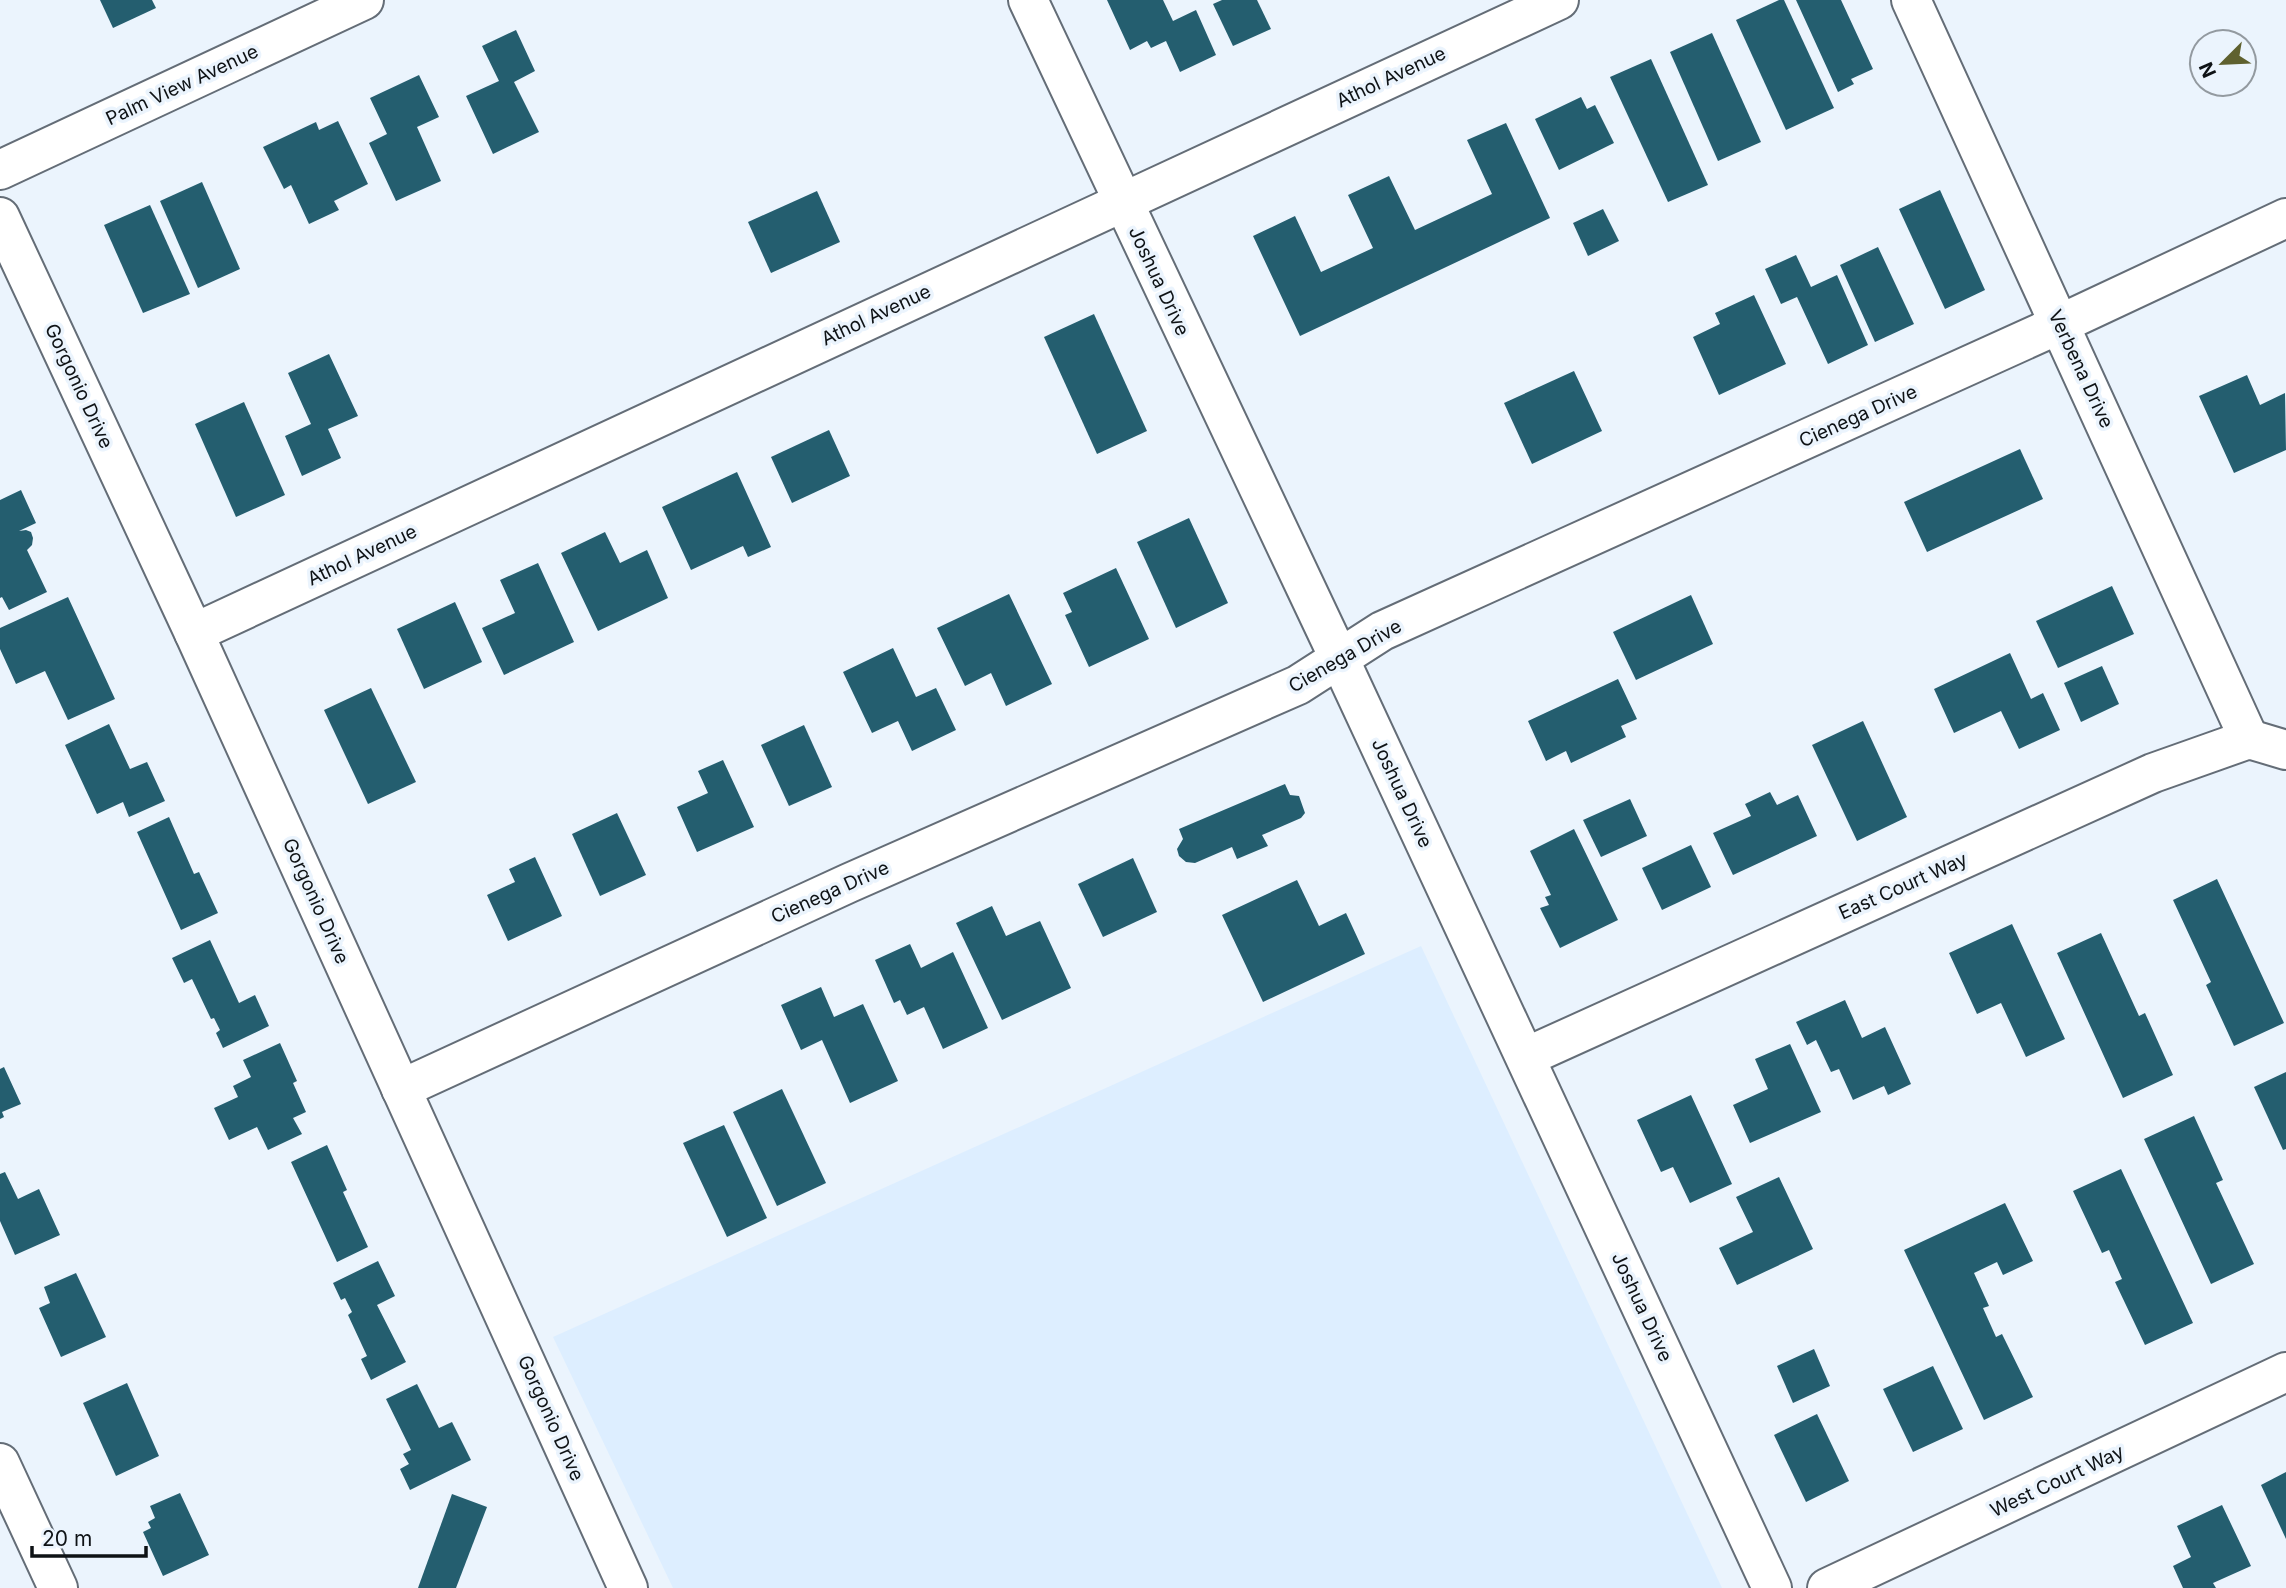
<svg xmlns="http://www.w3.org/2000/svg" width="2286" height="1588" font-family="Inter,sans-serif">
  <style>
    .built { fill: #def }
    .building { fill: #245e6f }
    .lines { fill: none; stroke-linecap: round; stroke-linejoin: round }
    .minor-casing { stroke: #646d77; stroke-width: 42 }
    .minor { stroke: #fff; stroke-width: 38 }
    .labels { text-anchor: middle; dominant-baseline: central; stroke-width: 7; stroke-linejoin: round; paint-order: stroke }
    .street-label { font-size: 19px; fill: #0e1215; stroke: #ebf4fd }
  </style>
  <rect width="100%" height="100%" fill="#ebf4fd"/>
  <path class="built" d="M1421,946L1722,1588H673L553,1337Z"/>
  <g class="building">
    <path d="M100,0H152L156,8L113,28Z"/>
    <path d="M1107,0H1163L1173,21L1196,10L1216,55L1180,72L1166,41L1151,48L1147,41L1130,50Z"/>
    <path d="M1222,0H1257L1271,29L1233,46L1213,4Z"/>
    <path d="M1779,0H1784L1834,108L1786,130L1736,20Z"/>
    <path d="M1796,0H1841L1873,69L1851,79L1854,84L1838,92Z"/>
    <path d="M516,30L535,71L514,82L539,132L493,154L466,96L499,81L482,46Z"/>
    <path d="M1712,33L1761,142L1718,161L1670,52Z"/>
    <path d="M1651,59L1708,185L1668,202L1610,77Z"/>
    <path d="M419,75L439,117L417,127L441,181L396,201L369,143L387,134L370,98Z"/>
    <path d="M1581,97L1587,109L1595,105L1614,143L1559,170L1535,119Z"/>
    <path d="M338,121L368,184L334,201L339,210L309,224L291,185L284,189L263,147L316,122L319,130Z"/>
    <path d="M1506,123L1550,218L1300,336L1253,236L1295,216L1321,272L1373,248L1348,195L1389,176L1415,230L1492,194L1467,140Z"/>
    <path d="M202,182L240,269L198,288L160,201Z"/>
    <path d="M1940,190L1985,290L1945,309L1899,209Z"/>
    <path d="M817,191L840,242L771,273L748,222Z"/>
    <path d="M150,205L190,294L143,313L104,225Z"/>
    <path d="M1603,209L1619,241L1588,256L1573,223Z"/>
    <path d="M1878,247L1914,324L1875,342L1840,265Z"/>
    <path d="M1796,255L1811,287L1837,275L1868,345L1828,364L1797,297L1781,304L1765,269Z"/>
    <path d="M1754,295L1786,364L1719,395L1693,337L1720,324L1715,313Z"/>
    <path d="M1094,314L1147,431L1097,454L1044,337Z"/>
    <path d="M329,354L358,416L328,429L341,458L302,476L285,436L311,424L288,373Z"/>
    <path d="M1574,371L1602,431L1532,464L1504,403Z"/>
    <path d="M2247,375L2260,405L2285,393L2286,450L2234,473L2199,396Z"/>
    <path d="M244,402L285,495L236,517L195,424Z"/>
    <path d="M829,430L850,476L792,503L771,457Z"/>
    <path d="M2020,449L2043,499L1927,552L1904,502Z"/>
    <path d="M737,472L771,547L748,557L743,546L691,570L662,507Z"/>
    <path d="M21,490L36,523L19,531L26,530L31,532L33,538L32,545L27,550L47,592L9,610L2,597L0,598V500Z"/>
    <path d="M1189,518L1228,603L1176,628L1137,542Z"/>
    <path d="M605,532L620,563L647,550L668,598L598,631L561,553Z"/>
    <path d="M538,563L574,642L504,675L482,628L515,613L500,580Z"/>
    <path d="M1116,568L1149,639L1089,667L1065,615L1072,612L1063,593Z"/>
    <path d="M2112,586L2134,634L2058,668L2036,621Z"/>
    <path d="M1009,594L1052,684L1006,706L991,673L965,686L937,628Z"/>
    <path d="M1691,595L1713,644L1636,680L1613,632Z"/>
    <path d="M68,597L115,699L68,720L45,671L16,684L0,649V628Z"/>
    <path d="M455,602L482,662L424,689L397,629Z"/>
    <path d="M893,648L916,697L936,688L956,730L912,751L898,721L872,733L843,672Z"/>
    <path d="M2010,653L2031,699L2043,693L2060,730L2019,749L2001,711L1954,733L1934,689Z"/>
    <path d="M2102,666L2119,704L2081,722L2064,683Z"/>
    <path d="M1618,679L1637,719L1621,726L1626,737L1571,763L1566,751L1546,761L1528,721Z"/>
    <path d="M371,688L416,782L368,804L324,710Z"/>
    <path d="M1863,721L1907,817L1857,841L1812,745Z"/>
    <path d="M109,724L130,769L147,762L165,801L129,817L123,802L97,814L65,745Z"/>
    <path d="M804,725L832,787L789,806L761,745Z"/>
    <path d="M723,760L754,827L697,852L677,807L708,793L698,771Z"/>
    <path d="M1285,784L1290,795L1299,796L1305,813L1301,818L1262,835L1268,846L1237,859L1232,847L1195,863L1186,862L1179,856L1177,849L1183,839L1179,829Z"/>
    <path d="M1770,792L1777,805L1798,795L1817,836L1733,875L1713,833L1751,816L1745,804Z"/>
    <path d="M1630,799L1647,836L1601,857L1583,820Z"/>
    <path d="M617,813L646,875L600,896L572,834Z"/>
    <path d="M169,817L194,874L199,872L218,913L181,930L137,832Z"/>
    <path d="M1574,829L1618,920L1560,948L1540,908L1549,905L1545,897L1551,895L1530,851Z"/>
    <path d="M1691,845L1711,887L1662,910L1642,868Z"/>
    <path d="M535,857L562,916L508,941L487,895L515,882L509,869Z"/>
    <path d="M1133,858L1157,912L1103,937L1078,884Z"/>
    <path d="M2217,879L2284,1023L2234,1046L2206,985L2211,982L2173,900Z"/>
    <path d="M1297,880L1319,926L1346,913L1365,954L1263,1002L1222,915Z"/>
    <path d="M992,906L1006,936L1040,921L1071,988L1002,1020L956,923Z"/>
    <path d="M2012,924L2065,1039L2026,1057L2001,1003L1977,1014L1949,953Z"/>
    <path d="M2101,933L2139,1016L2145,1013L2173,1075L2123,1098L2057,953Z"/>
    <path d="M210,940L239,1003L255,995L269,1026L223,1048L216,1033L220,1030L214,1018L211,1019L192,979L184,983L172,958Z"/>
    <path d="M910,944L921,968L953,952L988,1028L943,1049L924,1007L907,1015L900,1000L894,1003L875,960Z"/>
    <path d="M821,987L834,1017L863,1004L898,1081L850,1103L822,1040L801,1050L781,1005Z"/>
    <path d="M1845,1000L1862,1038L1885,1027L1911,1084L1888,1095L1884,1086L1853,1100L1839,1069L1831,1072L1816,1040L1807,1045L1796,1022Z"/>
    <path d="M280,1043L297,1081L293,1083L306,1112L293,1118L302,1134L268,1150L257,1127L229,1140L214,1108L238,1097L233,1086L251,1077L243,1060Z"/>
    <path d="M1790,1044L1821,1112L1750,1143L1733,1105L1768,1089L1755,1059Z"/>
    <path d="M4,1067L21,1104L2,1112L4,1117L0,1119V1069Z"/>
    <path d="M2286,1072V1149L2283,1150L2254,1087Z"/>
    <path d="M782,1089L826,1183L777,1206L733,1112Z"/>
    <path d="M1691,1095L1732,1184L1690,1203L1673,1167L1661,1172L1637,1120Z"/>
    <path d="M2194,1116L2223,1180L2216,1183L2254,1264L2211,1284L2144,1139Z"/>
    <path d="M724,1125L767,1218L727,1237L683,1143Z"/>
    <path d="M327,1145L347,1190L343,1192L368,1247L337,1262L291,1162Z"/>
    <path d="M2121,1169L2193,1323L2145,1345L2115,1282L2122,1279L2109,1250L2102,1253L2073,1191Z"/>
    <path d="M5,1172L18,1199L39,1189L60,1235L15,1255L0,1221V1174Z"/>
    <path d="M1779,1177L1813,1249L1737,1285L1719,1248L1753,1232L1736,1197Z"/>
    <path d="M2005,1203L2033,1261L2003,1275L1997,1262L1974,1273L1989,1306L1983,1308L1996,1337L2002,1334L2033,1397L1984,1420L1904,1250Z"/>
    <path d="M378,1261L395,1296L377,1305L406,1362L371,1380L361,1359L367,1356L348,1315L352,1312L345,1298L341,1300L333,1283Z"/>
    <path d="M76,1273L106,1337L61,1357L39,1308L50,1303L44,1287Z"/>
    <path d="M1814,1349L1830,1386L1793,1403L1777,1366Z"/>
    <path d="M1933,1366L1963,1429L1913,1452L1883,1389Z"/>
    <path d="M127,1383L159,1456L116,1476L83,1403Z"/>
    <path d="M417,1384L439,1428L452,1422L471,1460L410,1490L400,1469L409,1464L403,1454L411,1450L386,1399Z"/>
    <path d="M1817,1414L1849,1481L1806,1502L1774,1435Z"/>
    <path d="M2286,1472V1539L2261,1485Z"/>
    <path d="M180,1493L209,1555L163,1576L143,1532L151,1528L148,1522L155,1518L150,1506Z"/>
    <path d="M452,1494L487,1507L456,1588H418Z"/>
    <path d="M2222,1505L2251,1566L2213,1583L2216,1588H2183L2173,1566L2191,1557L2177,1526Z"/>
  </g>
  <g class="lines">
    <g class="minor-casing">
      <g id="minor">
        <path d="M1028,0L1339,658L1772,1588"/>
        <path d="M1911,0L2249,739"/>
        <path d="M0,170L364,0"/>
        <path d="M0,217L194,633L628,1588"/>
        <path d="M194,633L1559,0"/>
        <path d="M1526,1057L2153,773L2249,739L2286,750"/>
        <path d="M401,1089L849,883L1298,685L1382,631L2060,324L2286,218"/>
        <path d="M0,1463L58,1588"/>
        <path d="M1827,1588L2286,1372"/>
      </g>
    </g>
    <use href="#minor" class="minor"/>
  </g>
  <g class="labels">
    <g class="street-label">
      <text transform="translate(1391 77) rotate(-25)">Athol Avenue</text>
      <text transform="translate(182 85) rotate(-25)">Palm View Avenue</text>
      <text transform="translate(1159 281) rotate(65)">Joshua Drive</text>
      <text transform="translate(876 315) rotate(-25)">Athol Avenue</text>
      <text transform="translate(2081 369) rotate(65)">Verbena Drive</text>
      <text transform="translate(79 386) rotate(65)">Gorgonio Drive</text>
      <text transform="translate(1858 416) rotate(-24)">Cienega Drive</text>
      <text transform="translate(362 555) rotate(-25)">Athol Avenue</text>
      <text transform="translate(1345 656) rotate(-30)">Cienega Drive</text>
      <text transform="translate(1402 793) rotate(65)">Joshua Drive</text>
      <text transform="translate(1903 886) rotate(-24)">East Court Way</text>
      <text transform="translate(830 892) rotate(-24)">Cienega Drive</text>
      <text transform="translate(316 901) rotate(66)">Gorgonio Drive</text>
      <text transform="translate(1642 1307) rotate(65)">Joshua Drive</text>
      <text transform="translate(551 1418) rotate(66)">Gorgonio Drive</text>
      <text transform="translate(2057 1481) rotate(-25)">West Court Way</text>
    </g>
  </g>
  <g transform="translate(2223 63) rotate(246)"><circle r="33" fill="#ebf4fd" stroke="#939aa0" stroke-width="2"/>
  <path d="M0-5L12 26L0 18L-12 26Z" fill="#5f612f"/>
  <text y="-10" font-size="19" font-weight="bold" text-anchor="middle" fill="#0e1215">N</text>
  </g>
  <path d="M32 1546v10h114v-10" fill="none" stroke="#0e1215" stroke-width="3.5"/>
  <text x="42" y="1546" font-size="21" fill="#0e1215" stroke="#ebf4fd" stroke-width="5" paint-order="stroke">20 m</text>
</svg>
